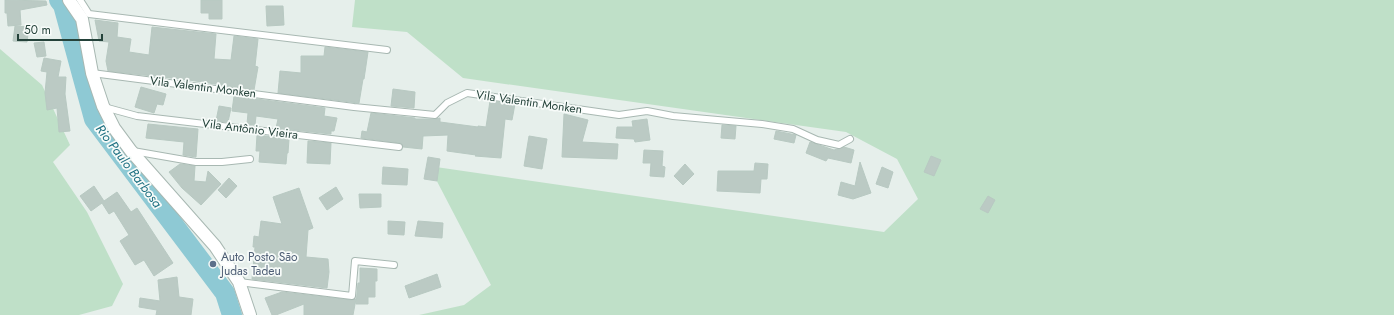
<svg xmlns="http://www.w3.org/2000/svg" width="1394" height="315" font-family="Jost,sans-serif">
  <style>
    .green { fill: #bfe0c8 }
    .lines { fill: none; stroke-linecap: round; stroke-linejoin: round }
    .river { stroke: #8ec9d4; stroke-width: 20 }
    .building { fill: #bbcac4; stroke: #b8c9c2 }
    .service-casing { stroke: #a8b8b2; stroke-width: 8 }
    .tertiary-casing { stroke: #a8b8b2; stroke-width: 14 }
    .service { stroke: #fff; stroke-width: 6 }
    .tertiary { stroke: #fff; stroke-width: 12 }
    .service-dot { fill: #5c6f8a; stroke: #f7fbf9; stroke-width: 1.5 }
    .labels { text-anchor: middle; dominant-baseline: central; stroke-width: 3.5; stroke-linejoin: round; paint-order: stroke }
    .street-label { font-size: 12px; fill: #24423a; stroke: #f7fbf9 }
    .service-label { font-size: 12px; fill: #4e5e75; stroke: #f7fbf9; text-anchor: start }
    .water-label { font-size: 13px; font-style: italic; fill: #1c6f80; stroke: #f7fbf9 }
  </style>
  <rect width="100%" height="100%" fill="#e6efeb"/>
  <g class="green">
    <path d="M355,0H1394V315H419L464,305L491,285L429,166L884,232L918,199L897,159L846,132L463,78L407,32L352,27Z"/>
    <path d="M0,49L42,85L70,145L53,162L87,212L123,284L112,306L79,315H0Z"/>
  </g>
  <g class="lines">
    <path class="river" d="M59,0L63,5L94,119L225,293L232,315"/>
  </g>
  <g class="building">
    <path d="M5,0L46,1L47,5L20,10L21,25L8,26L7,13H5Z"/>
    <path d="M201,0H222V19H209V13H201Z"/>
    <path d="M266,6H283L284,25L267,26Z"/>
    <path d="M95,20L118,23L117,37L131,39L129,52L149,55L152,27L216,34L214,59L231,60L234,36L258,39L255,66L258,67L254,90L189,80L108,71L106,61L109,42L99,41Z"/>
    <path d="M15,26L29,27L27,42L13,41Z"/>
    <path d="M44,42L46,56L37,57L34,43Z"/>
    <path d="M325,47L368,52L364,79H363L359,103L278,93L280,71L301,73V56H324Z"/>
    <path d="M44,58L61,61L58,77H66L65,94L70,131L59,132L57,108L47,110L45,93L47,72L41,71Z"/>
    <path d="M141,87L166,94L163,105L157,104L154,113L135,107Z"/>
    <path d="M393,89L415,92L414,108L391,106Z"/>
    <path d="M234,96L325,108L324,116L337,118L334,131H331V134L276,128L278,119L256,116L255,125L247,124L248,113L232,111Z"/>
    <path d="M490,101L515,104L512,120L505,119L501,158L475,156L476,155L447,151L448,135L423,136L422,149L403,147L402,144L400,143L361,138L362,131L367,132L371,113L415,118V119H435L440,118V122L478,127V126L486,127Z"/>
    <path d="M219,106L231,108L228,122L216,121Z"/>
    <path d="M564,114L588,120L582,142L618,144L617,159L562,157Z"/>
    <path d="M647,119L650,140L635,142L634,139L616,138L617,127H633L632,121Z"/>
    <path d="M148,124L198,129L196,157L183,155L184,142L146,138Z"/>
    <path d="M722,125L736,126L735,139L721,138Z"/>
    <path d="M776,131L796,135L794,143L774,139Z"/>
    <path d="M257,135L289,139L288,153H287L286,164L259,162L260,151H256Z"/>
    <path d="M529,136L547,139L542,169L524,166Z"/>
    <path d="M308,141L331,143L330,164L307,163Z"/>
    <path d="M810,142L834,150L844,147L854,150L851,163L828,158L826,161L806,153Z"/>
    <path d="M644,150L663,151L662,166L665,167L664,177L650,176L651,163H643Z"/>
    <path d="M931,156L941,160L934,176L924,172Z"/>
    <path d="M428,157L440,159L437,181L424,179Z"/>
    <path d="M860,162L871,193L853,199L838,195L841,182L855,186Z"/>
    <path d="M755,163L768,164L767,179H761L760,193L717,191L718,171H754Z"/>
    <path d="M180,164L195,166L194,181L206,182L208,171L221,184L201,205L182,188L169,172Z"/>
    <path d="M685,164L694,174L683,185L674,176Z"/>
    <path d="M383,167L408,169L407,185L382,184Z"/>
    <path d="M882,167L893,172L888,188L876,184Z"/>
    <path d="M229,178L237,186L226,198L218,190Z"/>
    <path d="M94,186L104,201L117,192L131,212L137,208L173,263L154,276L144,260L135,265L120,241L129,235L114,211L109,214L102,203L91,211L80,196Z"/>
    <path d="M336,187L343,199L327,210L319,198Z"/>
    <path d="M299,188L313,228L308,230L306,257L328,259L329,272L327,288L252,279L255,247H253L254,236L259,237L261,221L282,224L273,197Z"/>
    <path d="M359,194H381V207L360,208Z"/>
    <path d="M988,196L995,200L988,213L980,209Z"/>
    <path d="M388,221L405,222L404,235L388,234Z"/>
    <path d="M418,221L443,223L442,238L415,236Z"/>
    <path d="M360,268L377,269V281H375V297H368V304H356L358,283H360Z"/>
    <path d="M437,274L441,287L409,298L405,286Z"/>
    <path d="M177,277L179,297L193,299L191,315H156L157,310L139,307L140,298L160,301L158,280Z"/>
    <path d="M282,292L351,300L356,299L353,315H304V304L276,315H272L265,298Z"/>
  </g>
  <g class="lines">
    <g class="service-casing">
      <g id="service">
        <path d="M80,0L89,14L387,50"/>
        <path d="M92,73L354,107L435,115L447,103L467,93L619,115L647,111L673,116L762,124L793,129L817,140L839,145L850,139"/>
        <path d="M104,107L137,116L399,147"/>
        <path d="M133,151L196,162H222L250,159"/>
        <path d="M239,282L352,296L355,261L394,265"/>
      </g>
    </g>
    <g class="tertiary-casing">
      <path id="tertiary" d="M69,0L82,19L92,73L103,106L114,128L131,151L215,246L239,282L250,315"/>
    </g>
    <use href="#service" class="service"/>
    <use href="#tertiary" class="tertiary"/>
  </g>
  <circle class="service-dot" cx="213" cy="264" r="4"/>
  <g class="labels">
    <g class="street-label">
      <text transform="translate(203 87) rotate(7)">Vila Valentin Monken</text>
      <text transform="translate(529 102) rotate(8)">Vila Valentin Monken</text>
      <text transform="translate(250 129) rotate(7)">Vila Antônio Vieira</text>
    </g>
    <g class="service-label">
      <text x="221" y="257">Auto Posto São<tspan x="221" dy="14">Judas Tadeu</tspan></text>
    </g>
    <g class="water-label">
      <text transform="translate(129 166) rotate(53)">Rio Paulo Barbosa</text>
    </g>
  </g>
  <path d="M18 34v6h84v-6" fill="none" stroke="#24423a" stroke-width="2"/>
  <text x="24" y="34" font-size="12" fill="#24423a" stroke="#f7fbf9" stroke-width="3" paint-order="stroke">50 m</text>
</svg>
